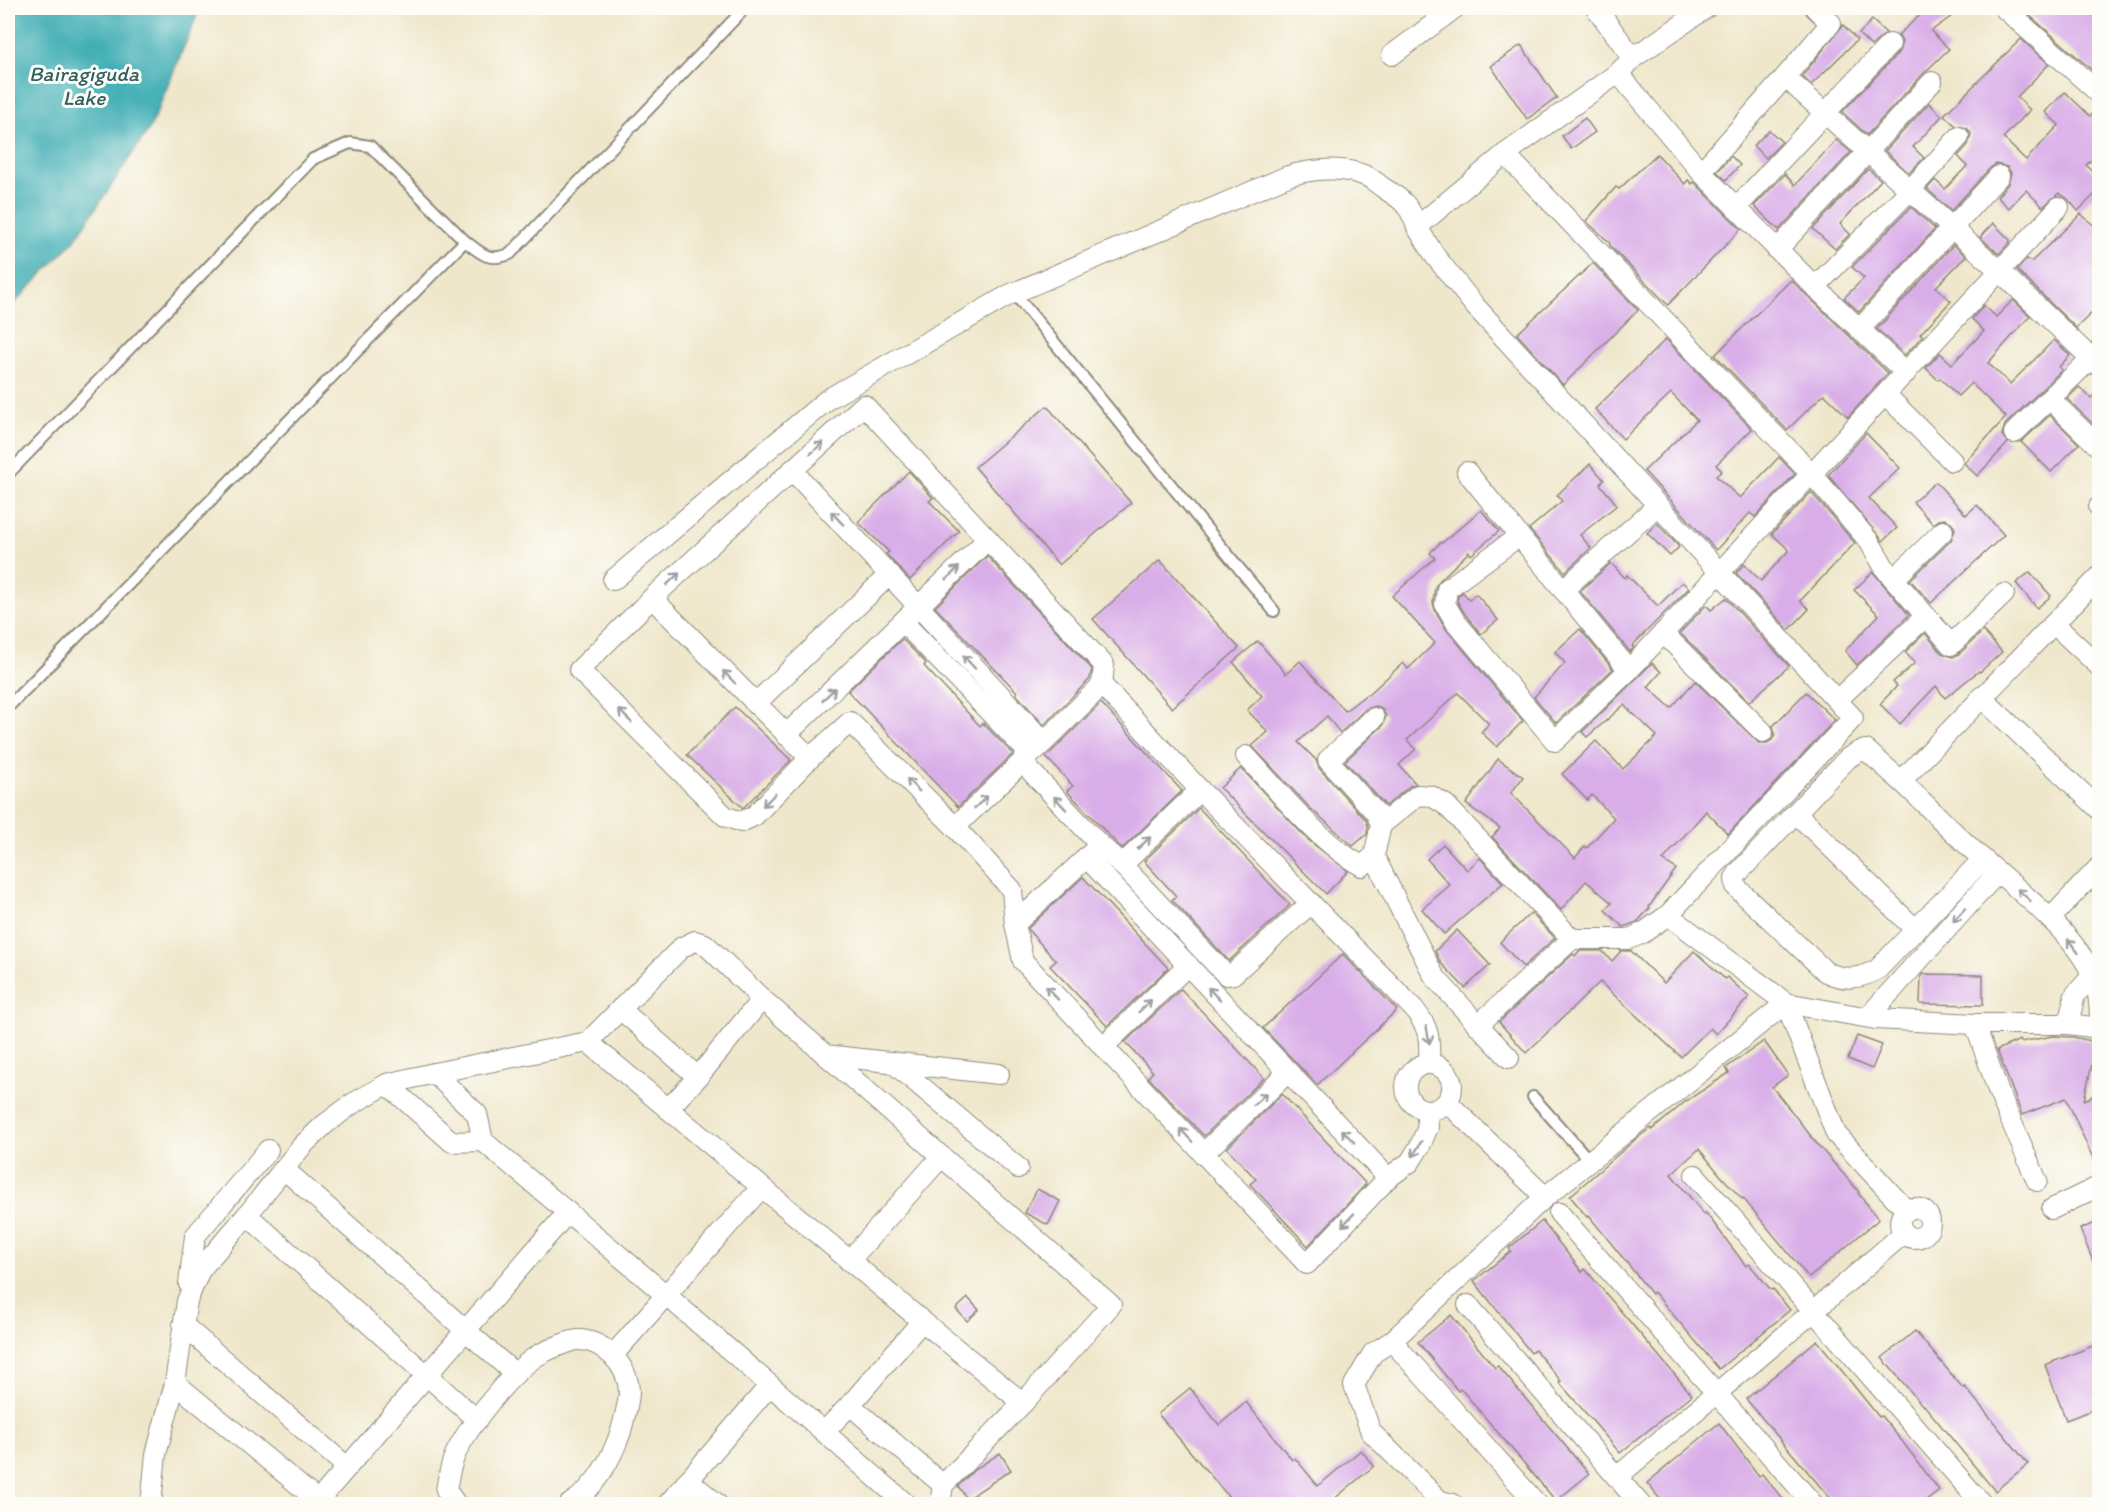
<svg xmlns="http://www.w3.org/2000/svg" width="2107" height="1512" font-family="Itim,sans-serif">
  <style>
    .water { fill: #3cadb4; stroke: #346c70; stroke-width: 1.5 }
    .building { fill: #d9aee8 }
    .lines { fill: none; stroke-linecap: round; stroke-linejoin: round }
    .lane-casing { stroke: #8d897b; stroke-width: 14 }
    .street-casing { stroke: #8d897b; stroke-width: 22 }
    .lane { stroke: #fff; stroke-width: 10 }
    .street { stroke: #fff; stroke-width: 20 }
    .oneway { stroke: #a0a0a0 }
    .labels { text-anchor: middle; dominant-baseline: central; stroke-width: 6; stroke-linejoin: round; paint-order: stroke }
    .water-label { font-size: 21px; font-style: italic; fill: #325f62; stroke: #fdfcf7 }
  </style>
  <rect width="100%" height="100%" fill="#fdfcf7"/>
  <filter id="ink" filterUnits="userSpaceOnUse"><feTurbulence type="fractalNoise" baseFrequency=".0167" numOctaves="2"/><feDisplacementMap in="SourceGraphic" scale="12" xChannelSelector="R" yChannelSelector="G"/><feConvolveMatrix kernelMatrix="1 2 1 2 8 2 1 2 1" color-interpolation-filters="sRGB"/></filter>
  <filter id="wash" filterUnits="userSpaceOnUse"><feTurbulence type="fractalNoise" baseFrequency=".008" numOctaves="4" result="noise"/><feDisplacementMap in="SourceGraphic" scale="24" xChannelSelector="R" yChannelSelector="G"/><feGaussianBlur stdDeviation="1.35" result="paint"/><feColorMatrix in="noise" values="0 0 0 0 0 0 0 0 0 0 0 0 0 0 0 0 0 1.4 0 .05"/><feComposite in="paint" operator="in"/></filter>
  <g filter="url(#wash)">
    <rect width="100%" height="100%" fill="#efe7cb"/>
    <path class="water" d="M8,8H200L151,126L74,241L8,310Z"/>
    <g id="blocks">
      <g class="building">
        <path d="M1928,8H1963L1931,31L1949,49L1923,74L1867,135L1842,112L1899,52L1902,41L1898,35Z"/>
        <path d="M2021,8H2085L2100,21V77Z"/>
        <path d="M1872,20L1886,33L1871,46L1859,34Z"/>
        <path d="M1843,25L1857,40L1811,85L1802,76Z"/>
        <path d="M2021,39L2049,64L2017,97L2030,110L2003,138L2026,160L2059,125L2045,112L2065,92L2090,116L2100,106V152L2086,165L2100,178V189L2078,211L2068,199L2059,193L2043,207L2026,190L2009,208L1997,197L2008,184L2011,173L2007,167L1996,164L1990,168L1951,211L1927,189L1935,180L1945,189L1967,166L1958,156L1968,145L1971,134L1967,128L1956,126L1944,115Z"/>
        <path d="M1521,45L1557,98L1527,119L1491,66Z"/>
        <path d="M1929,103L1942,116L1913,147L1924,158L1909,173L1885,151Z"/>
        <path d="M1585,118L1595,132L1571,149L1562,136Z"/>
        <path d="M1769,130L1782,142L1766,158L1753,146Z"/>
        <path d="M1836,140L1851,152L1779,230L1754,206L1785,174L1795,185Z"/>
        <path d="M1657,154L1685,184L1688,180L1692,184L1694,182L1741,229L1668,305L1611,247L1609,242L1586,221L1616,187L1619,189Z"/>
        <path d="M1731,156L1740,165L1726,180L1717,172Z"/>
        <path d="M1868,169L1881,180L1840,224L1850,234L1835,249L1813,229Z"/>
        <path d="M1911,207L1935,229L1859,312L1844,298L1864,278L1852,267Z"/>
        <path d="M2081,214L2100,231V305L2076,328L2017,270L2027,259L2031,262Z"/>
        <path d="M1993,223L2010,240V242L1999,254L1980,237Z"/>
        <path d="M1953,245L1966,256L1936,287L1951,301L1920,334L1923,336L1905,355L1877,329Z"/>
        <path d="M1593,263L1638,310L1563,385L1517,334Z"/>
        <path d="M1791,280L1888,373L1848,417L1824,394L1787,430L1715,355Z"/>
        <path d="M2013,300L2030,316L1988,363L2010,384L2054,340L2070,355L2059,367L2062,370L2005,425L2002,435L2008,443L1977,476L1964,463L2006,417L1971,383L1958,396L1940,378L1938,380L1926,368L1940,353L1952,364L1984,331L1972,319L1984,305L1996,317Z"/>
        <path d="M1666,339L1752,429L1716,465L1722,471L1716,476L1740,498L1779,457L1795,474L1755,517L1750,513L1716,550L1644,471L1697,420L1671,393L1623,439L1595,409Z"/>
        <path d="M2079,387L2091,398L2100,389V422L2095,426L2067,399Z"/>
        <path d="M1047,406L1131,503L1059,565L975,467Z"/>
        <path d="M2050,415L2079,444L2051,472L2021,442Z"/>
        <path d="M1866,433L1900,468L1869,498L1897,528L1883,541L1828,475Z"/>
        <path d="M1590,464L1604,480L1600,484L1617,505L1580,535L1591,548L1565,572L1529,529L1562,501L1557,495Z"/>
        <path d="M909,471L933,498L929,501L959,531L910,580L886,554L889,552L858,522Z"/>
        <path d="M1936,482L1966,515L1977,505L2004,535L1931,603L1910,580L1951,540L1955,529L1952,523L1946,519L1939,520L1933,524L1913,502Z"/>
        <path d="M1811,492L1855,543L1800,601L1809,609L1789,630L1736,573L1744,564L1761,581L1789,550L1772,534Z"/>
        <path d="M1481,510L1499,531L1471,555L1469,552L1440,580L1435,587L1433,603L1435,610L1446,629L1523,721L1497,747L1481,732L1489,724L1458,693L1407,740L1416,749L1399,765L1416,784L1410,786L1386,806L1345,761L1382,726L1386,716L1383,710L1377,706L1366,709L1340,733L1327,716L1298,742L1316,760L1319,768L1366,820L1368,826L1367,834L1353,846L1309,807L1252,746L1268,732L1247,710L1262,696L1233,662L1258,641L1286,674L1300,661L1345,711L1367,694L1368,695L1403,663L1408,669L1435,643L1392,596L1435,558L1430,553L1441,542L1442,543Z"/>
        <path d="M1657,523L1679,547L1670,556L1647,533Z"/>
        <path d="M987,556L1092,669L1090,679L1044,725L1016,694L1017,692L935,607Z"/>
        <path d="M1160,560L1239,648L1172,708L1093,619Z"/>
        <path d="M1611,563L1625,578L1627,575L1658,606L1682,582L1689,588L1632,646L1634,647L1630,652L1580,591Z"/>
        <path d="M1873,572L1909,615L1857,665L1845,651L1879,615L1854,590Z"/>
        <path d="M2030,572L2051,596L2037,608L2016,583Z"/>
        <path d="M1463,592L1469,600L1476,594L1498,620L1481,634L1465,614L1457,601L1458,596Z"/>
        <path d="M1726,598L1789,666L1749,702L1680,633L1706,605L1711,610Z"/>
        <path d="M1580,629L1613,669L1556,723L1534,697L1565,663L1555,652Z"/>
        <path d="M1983,631L2002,652L1980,672L1979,671L1945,698L1936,686L1900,724L1880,704L1897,686L1893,682L1915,663L1905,652L1925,633L1942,653L1953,657L1959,654Z"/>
        <path d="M902,639L926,663L924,666L980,726L983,723L1013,754L958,807L848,691Z"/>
        <path d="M1652,663L1661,672L1648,687L1671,708L1695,681L1759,743H1767L1772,740L1775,734L1773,726L1806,692L1835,720L1728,834L1706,811L1663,860L1676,869L1649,907L1650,908L1637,922L1623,927L1605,910L1612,903L1586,881L1561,910L1492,837L1500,828L1466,804L1498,759L1523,777L1511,793L1575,858L1585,846L1587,848L1614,818L1592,795L1587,800L1562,774L1596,741L1623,769L1657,736L1624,705L1587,737L1582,732Z"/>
        <path d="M1101,703L1182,791L1122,849L1067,791L1073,786L1046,757Z"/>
        <path d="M735,707L791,760L743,808L687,755Z"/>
        <path d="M1241,768L1307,839L1348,871L1326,894L1220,788Z"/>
        <path d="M1199,808L1290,905L1229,961L1172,900L1176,896L1144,861Z"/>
        <path d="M1443,844L1467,870L1480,858L1503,883L1444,934L1422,909L1450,885L1427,859Z"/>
        <path d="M1083,877L1168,968L1107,1026L1050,966L1056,961L1029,931L1028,928Z"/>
        <path d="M1531,913L1555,938L1523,967L1500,942Z"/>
        <path d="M1457,930L1490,965L1465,988L1441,963L1435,951Z"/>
        <path d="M1579,951H1602L1612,961L1621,951H1631L1664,983L1694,951L1725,979L1727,977L1749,997L1716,1034L1710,1028L1681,1057L1600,982L1526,1053L1499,1022L1573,954L1575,956Z"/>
        <path d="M1343,954L1397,1010L1317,1085L1263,1028Z"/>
        <path d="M1923,974L1983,975V1005L1920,1004L1921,976Z"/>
        <path d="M1181,989L1264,1078L1204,1136L1148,1077L1153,1072L1125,1042Z"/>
        <path d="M1857,1036L1882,1045L1872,1069L1848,1059Z"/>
        <path d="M2053,1036L2073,1037L2097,1042L2084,1100L2100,1093V1174L2066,1098L2022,1115L1997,1050L2020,1040L2021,1042Z"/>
        <path d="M1764,1041L1788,1075L1772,1087L1818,1145L1859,1192L1858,1193L1879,1219L1809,1278L1743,1198L1742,1199L1721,1176L1699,1149L1671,1174L1704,1214L1706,1213L1746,1266L1749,1264L1771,1290L1773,1289L1790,1310L1719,1369L1654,1292L1652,1294L1589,1216L1587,1217L1570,1196L1637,1138L1651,1128L1652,1130L1686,1101L1729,1073L1726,1068Z"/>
        <path d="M1282,1094L1366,1184L1308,1246L1250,1184L1256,1179L1227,1148Z"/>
        <path d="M1037,1189L1060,1201L1048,1225L1025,1213Z"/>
        <path d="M1542,1221L1582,1272L1585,1269L1692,1395L1620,1453L1559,1382L1561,1381L1535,1350L1531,1353L1474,1281L1511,1251L1509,1248Z"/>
        <path d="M2100,1221V1276H2099L2080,1229Z"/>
        <path d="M968,1298L979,1310L967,1321L956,1309Z"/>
        <path d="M1451,1315L1495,1368L1498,1366L1589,1474L1556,1501L1461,1389L1458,1391L1418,1342Z"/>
        <path d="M1915,1331L1963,1388L1965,1387L2028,1464L1995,1491L1924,1405L1923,1406L1882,1358Z"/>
        <path d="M1817,1340L1879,1417L1881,1416L1902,1441L1939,1490L1921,1504H1835L1746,1399Z"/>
        <path d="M2100,1343V1407L2066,1420L2045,1365Z"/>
        <path d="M1190,1388L1219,1425L1246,1402L1292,1460L1295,1458L1318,1486L1361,1450L1374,1466L1328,1504H1235L1158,1414Z"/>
        <path d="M1719,1423L1759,1476L1762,1474L1787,1504H1664L1647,1483Z"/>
        <path d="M1000,1453L1011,1470L967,1499L958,1486L974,1470Z"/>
      </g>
    </g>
  </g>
  <g filter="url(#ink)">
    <use href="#blocks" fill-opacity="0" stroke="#8d897b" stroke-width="1.5"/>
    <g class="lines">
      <g class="lane-casing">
        <g id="lane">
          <path d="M1014,293L1274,611"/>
          <path d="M8,474L313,159L350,143L370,146L465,241"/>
          <path d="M8,707L465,241C482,254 488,262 510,254L745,8"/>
          <path d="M1533,1097L1590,1161"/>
        </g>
      </g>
      <g class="street-casing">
        <g id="street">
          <path d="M1596,8L1633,58"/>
          <path d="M2004,8L2100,94"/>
          <path d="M1392,55L1455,8"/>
          <path d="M1618,73L1701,172L1815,287L1906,373"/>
          <path d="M1785,77L2001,272L2100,367"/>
          <path d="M1505,154L1812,474L1869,541L1886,570L1951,645L2004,594"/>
          <path d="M1701,172L1785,77L1831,23L1815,8"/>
          <path d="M1736,208L1890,44"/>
          <path d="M1777,250L1932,82"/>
          <path d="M1815,287L1910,190L1959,137"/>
          <path d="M1860,329L1999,176"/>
          <path d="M1886,395L1952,461"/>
          <path d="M2050,399L2100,448"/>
          <path d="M2014,433L2100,350"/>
          <path d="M792,470L1044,742L1022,762L1100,845"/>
          <path d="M1467,472L1629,670"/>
          <path d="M2099,507H2100"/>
          <path d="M1519,536L1447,589L1445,604L1455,621L1555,741L1629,670L2059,207"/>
          <path d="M2100,576L1901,781C1929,807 1955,835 1984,860C2018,890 2076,934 2093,977C2099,990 2099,1003 2100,1017"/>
          <path d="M1894,579L1943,531"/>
          <path d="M613,580L828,399L1009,295L1288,176C1312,169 1342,166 1366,176C1373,179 1379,185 1385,189C1403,200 1410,206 1417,227L1505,154L1618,73L1633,58L1706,8"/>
          <path d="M1563,590L1658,505"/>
          <path d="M652,598L810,758L850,722L955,827"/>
          <path d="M904,623L1030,754"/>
          <path d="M2054,624L2100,667"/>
          <path d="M1663,633L1763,732"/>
          <path d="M1981,697L2100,810"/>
          <path d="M1837,700L1926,616"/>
          <path d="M755,704L890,574"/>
          <path d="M1374,718L1328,760L1376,813L1381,825L1374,856L1434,976L1478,1025L1572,939"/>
          <path d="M786,735L988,539"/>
          <path d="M1044,742L1102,685"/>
          <path d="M1246,756C1279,792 1320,843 1362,866L1374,856"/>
          <path d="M810,758L754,816L741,822L725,816L579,670L652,598L864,405L1104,665L1102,685L1200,790L1414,1009C1430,1029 1430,1039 1429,1064"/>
          <path d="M1022,762L955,827L1012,890L1015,924L1023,961L1307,1264L1388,1178L1410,1162L1420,1146L1428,1127L1426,1110"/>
          <path d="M1901,781L1866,750L1858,752L1848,758L1739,872L1735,878L1736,887L1826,972C1845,981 1860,979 1878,969L1983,859"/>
          <path d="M1796,813L1916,930"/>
          <path d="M1381,825L1418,795L1431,796L1446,805L1572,939H1629L1643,933L1668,915L1853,718L1475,306L1435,256L1417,227"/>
          <path d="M1086,857L1388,1178"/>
          <path d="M1122,865L1226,975L1233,974L1311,903"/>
          <path d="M1668,915L1786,1003L1875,1019L1975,1024H2068L2100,1028"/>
          <path d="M2050,919L2100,866"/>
          <path d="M1015,924L1100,845L1122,865L1200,790"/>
          <path d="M620,1009L698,1077L668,1109"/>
          <path d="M1868,1017L1998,872"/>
          <path d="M1975,1024L1999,1093L2037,1181"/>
          <path d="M2068,1024L2075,995L2093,975"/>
          <path d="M1478,1025L1509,1058"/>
          <path d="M588,1042L922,1321"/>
          <path d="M1103,1047L1188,965"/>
          <path d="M825,1055L999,1074"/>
          <path d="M892,1062L1018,1168"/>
          <circle cx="1429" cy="1087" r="23"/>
          <path d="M434,1073L477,1114L483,1141L666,1295L613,1355"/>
          <path d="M698,1077L762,999"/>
          <path d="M387,1084L452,1142L483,1141"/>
          <path d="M1447,1102L1545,1197"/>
          <path d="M1203,1154L1288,1072"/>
          <path d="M284,1169L515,1374"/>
          <path d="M1695,1175L1982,1504"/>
          <circle cx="1915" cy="1223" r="15"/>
          <path d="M2052,1209L2100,1186"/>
          <path d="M1559,1213L1813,1504"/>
          <path d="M247,1215L477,1420"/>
          <path d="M849,1261L941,1157"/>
          <path d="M189,1284L195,1236L268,1150"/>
          <path d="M1468,1305L1640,1504"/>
          <path d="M183,1325L347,1467"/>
          <path d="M1392,1341L1545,1197L1786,1003L1836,1134L1907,1211"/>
          <path d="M175,1383L322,1504"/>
          <path d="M770,1385L824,1432L850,1405"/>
          <path d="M824,1432L906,1504"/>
          <path d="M1617,1477L1814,1311L1904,1233"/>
          <path d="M688,1480L717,1504"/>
          <path d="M318,1501L568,1212"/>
          <path d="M151,1504L156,1454L175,1383L187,1301L200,1270L247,1215L302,1146L324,1125L352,1104L387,1084L434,1073L588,1042L682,947L695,941L705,944L762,999L1111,1305L1023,1403"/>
          <path d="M456,1504L446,1490C448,1478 450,1466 455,1455C469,1425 511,1371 540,1354C548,1350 570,1340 578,1340C604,1340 628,1366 629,1391C629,1403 624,1419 621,1431C612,1458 595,1489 570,1504"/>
          <path d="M668,1504L770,1385L666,1295L761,1188"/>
          <path d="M940,1504L943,1485L1023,1403L922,1321L850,1405L943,1485"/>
          <path d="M1453,1504L1440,1501L1371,1432L1354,1385L1373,1353L1392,1341L1537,1504"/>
        </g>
      </g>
      <use href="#lane" class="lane"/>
      <use href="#street" class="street"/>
    </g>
    <defs><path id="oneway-shaft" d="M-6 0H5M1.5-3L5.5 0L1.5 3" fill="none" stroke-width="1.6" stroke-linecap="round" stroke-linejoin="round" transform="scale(1.5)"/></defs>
    <g class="oneway">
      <use href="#oneway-shaft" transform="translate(817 448) rotate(-42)"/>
      <use href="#oneway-shaft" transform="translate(837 518) rotate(-133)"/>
      <use href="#oneway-shaft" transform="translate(953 573) rotate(-45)"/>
      <use href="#oneway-shaft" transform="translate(673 579) rotate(-43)"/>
      <use href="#oneway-shaft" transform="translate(969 662) rotate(-133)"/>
      <use href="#oneway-shaft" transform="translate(729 677) rotate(-134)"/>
      <use href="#oneway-shaft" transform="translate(829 694) rotate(-44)"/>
      <use href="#oneway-shaft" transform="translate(625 716) rotate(-135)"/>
      <use href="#oneway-shaft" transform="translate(913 785) rotate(-135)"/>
      <use href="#oneway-shaft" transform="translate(769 800) rotate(134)"/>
      <use href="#oneway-shaft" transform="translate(981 802) rotate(-43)"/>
      <use href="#oneway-shaft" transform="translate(1060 803) rotate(-133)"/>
      <use href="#oneway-shaft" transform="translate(1144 843) rotate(-43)"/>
      <use href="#oneway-shaft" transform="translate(2024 895) rotate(-138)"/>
      <use href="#oneway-shaft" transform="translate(1959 915) rotate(132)"/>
      <use href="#oneway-shaft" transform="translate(2073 946) rotate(-128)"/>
      <use href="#oneway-shaft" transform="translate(1052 993) rotate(-133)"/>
      <use href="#oneway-shaft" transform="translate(1214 994) rotate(-133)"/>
      <use href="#oneway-shaft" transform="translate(1145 1006) rotate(-44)"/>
      <use href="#oneway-shaft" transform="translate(1428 1035) rotate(80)"/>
      <use href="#oneway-shaft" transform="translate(1260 1099) rotate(-44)"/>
      <use href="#oneway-shaft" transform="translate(1186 1135) rotate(-133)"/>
      <use href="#oneway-shaft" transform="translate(1348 1136) rotate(-134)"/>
      <use href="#oneway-shaft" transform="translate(1417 1149) rotate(120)"/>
      <use href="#oneway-shaft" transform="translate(1348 1220) rotate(133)"/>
    </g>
  </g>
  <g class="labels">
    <g class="water-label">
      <text x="84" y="73">Bairagiguda<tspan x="84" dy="24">Lake</tspan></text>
    </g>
  </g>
  <rect width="2107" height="1512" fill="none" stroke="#fdfcf7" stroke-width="30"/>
</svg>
